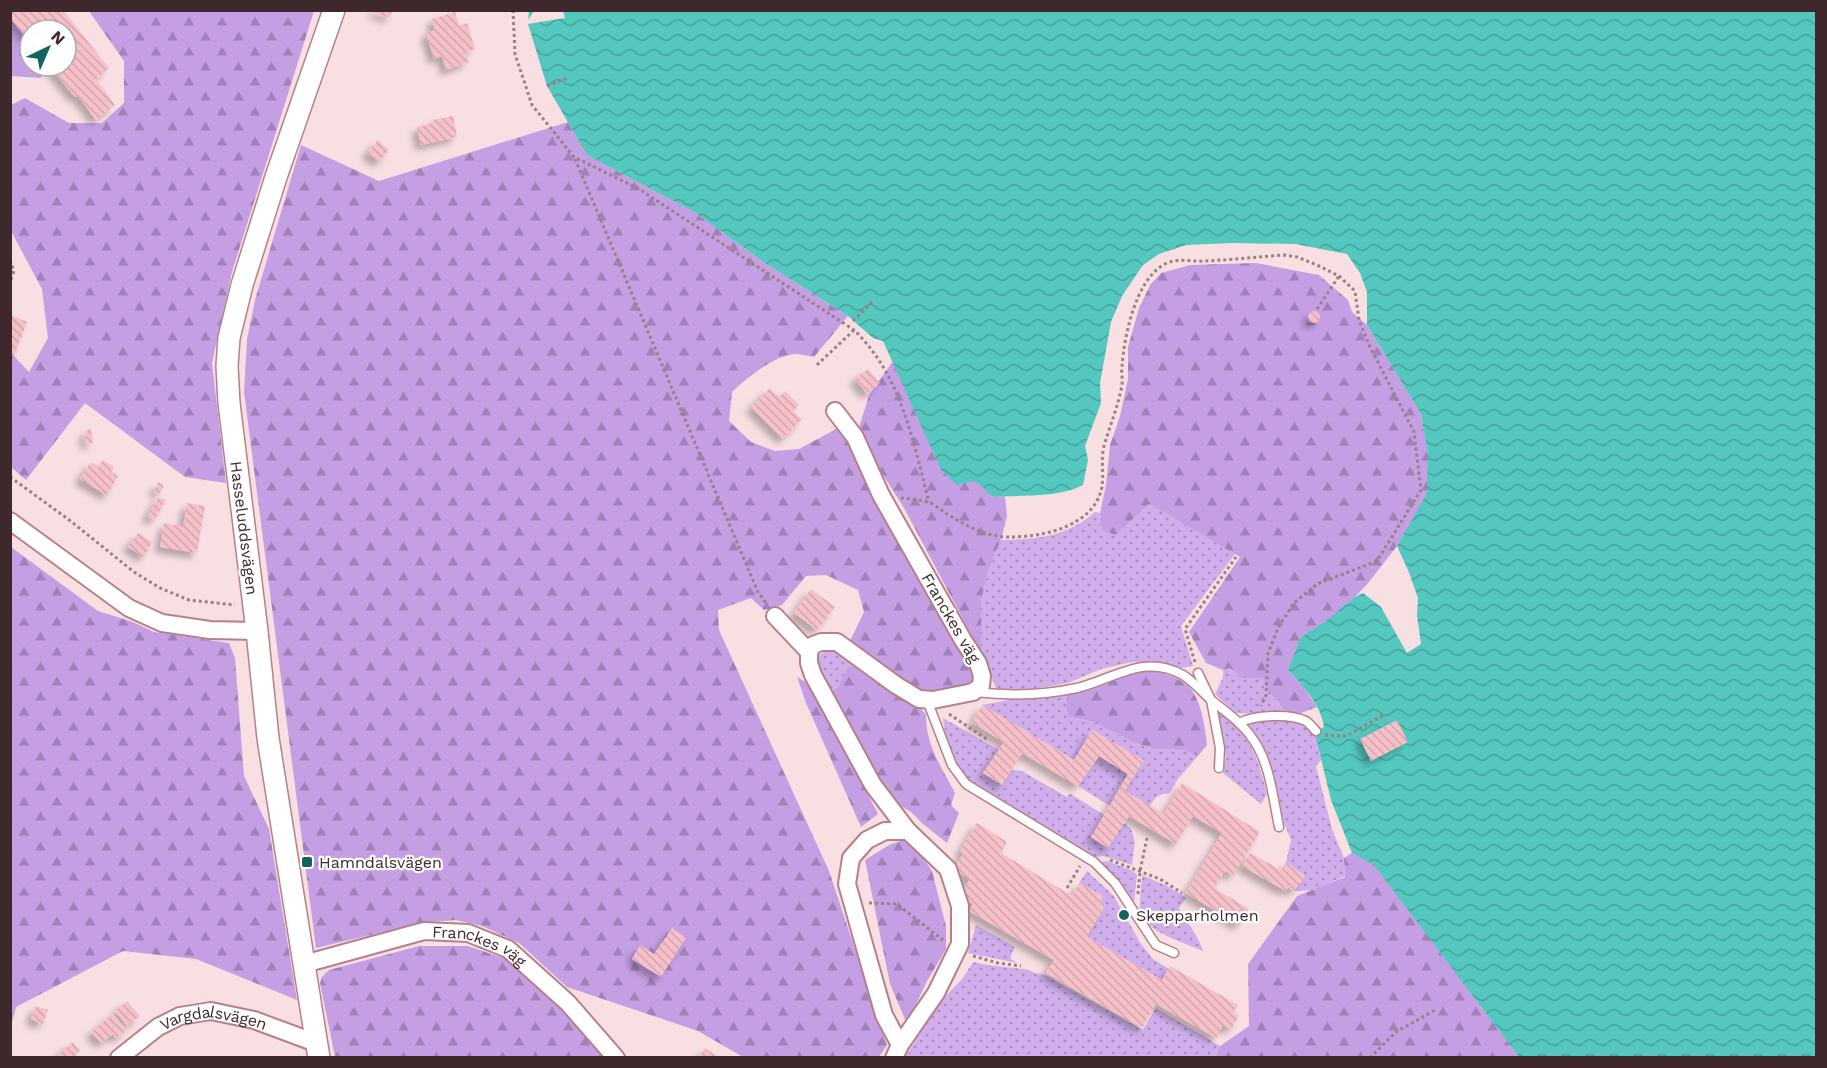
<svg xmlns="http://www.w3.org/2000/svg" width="1827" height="1068" font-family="'Work Sans',sans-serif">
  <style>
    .grass { fill: url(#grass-dots) }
    .forest { fill: url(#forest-firs) }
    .water { fill: url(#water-waves) }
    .pier { fill: #f8dfe2 }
    .building { fill: url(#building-back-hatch); filter: url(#shadow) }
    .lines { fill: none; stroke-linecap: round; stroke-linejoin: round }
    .service-casing { stroke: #b78088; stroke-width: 11 }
    .minor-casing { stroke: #b78088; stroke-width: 20 }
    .tertiary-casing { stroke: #b78088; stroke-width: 24 }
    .path { stroke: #998184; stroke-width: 3; stroke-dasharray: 3 3; stroke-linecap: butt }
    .service { stroke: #fff; stroke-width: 8 }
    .minor { stroke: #fff; stroke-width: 16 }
    .tertiary { stroke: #fff; stroke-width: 21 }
    .poi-dot { fill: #15635f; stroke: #fff; stroke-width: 2 }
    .labels { text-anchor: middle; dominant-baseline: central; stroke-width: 4.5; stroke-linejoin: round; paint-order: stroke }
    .street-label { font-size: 16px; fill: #3f282b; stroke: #fff }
    .poi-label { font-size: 16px; fill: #3f282b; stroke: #fff; text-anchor: start }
  </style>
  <defs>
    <pattern id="grass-dots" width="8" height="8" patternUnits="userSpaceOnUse" patternTransform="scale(1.5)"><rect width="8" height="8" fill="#d0aeec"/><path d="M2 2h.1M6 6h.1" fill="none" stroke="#aa8ebf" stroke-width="1.8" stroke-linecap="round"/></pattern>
    <pattern id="forest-firs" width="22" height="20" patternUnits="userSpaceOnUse" patternTransform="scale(1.5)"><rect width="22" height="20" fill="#c59fe3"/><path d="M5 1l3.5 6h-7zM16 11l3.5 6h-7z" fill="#a182b8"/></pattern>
    <pattern id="water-waves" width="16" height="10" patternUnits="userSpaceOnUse" patternTransform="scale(1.5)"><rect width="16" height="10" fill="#54c7bf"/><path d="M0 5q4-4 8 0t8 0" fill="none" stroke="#47a29b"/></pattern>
    <pattern id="building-back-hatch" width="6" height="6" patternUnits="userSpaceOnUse" patternTransform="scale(1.5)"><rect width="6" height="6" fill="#f6c0c8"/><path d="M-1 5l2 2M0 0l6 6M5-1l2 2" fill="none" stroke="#d4a5ac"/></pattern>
    <filter id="shadow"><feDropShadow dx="-5.5" dy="5.5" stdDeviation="3" flood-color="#0004"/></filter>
  </defs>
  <rect width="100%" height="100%" fill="#f8dfe2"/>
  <g class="grass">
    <path d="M1149,504L1235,554L1181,626L1193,666L1181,668L1164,662H1132L1101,669L1068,683L1027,690H997L981,653V601L988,572L1001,540C1038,539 1066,537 1095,512L1100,513L1102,531L1116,535Z"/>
    <path d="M826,650L844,653L857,664L846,669L838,687L830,693L817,669L818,656Z"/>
    <path d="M1230,668L1242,678H1264L1274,698L1288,715L1235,713L1215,694L1223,677V670Z"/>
    <path d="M1067,694V711L1075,718L1093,722L1133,742L1153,749L1183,750L1198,756L1178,779L1169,794C1160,793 1154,798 1150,806L1125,791L1143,760L1092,730L1074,760L982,705L1014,699Z"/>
    <path d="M1218,710C1252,740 1256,751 1267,794L1261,804L1223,773L1226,758Z"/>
    <path d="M943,718L999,750L1002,784L1012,770L1022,771L1067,797L1069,793L1104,815L1124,823L1131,829L1135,842L1132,865L1103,856L1095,857L968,781C954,763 945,741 943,718Z"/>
    <path d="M1253,721H1288L1308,724L1315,734L1321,760L1316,766L1332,829L1344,858L1345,876L1313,890L1294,891L1305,876L1286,862L1291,840L1284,823L1274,778L1267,754L1259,739L1251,729L1250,725Z"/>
    <path d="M1099,756L1128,774L1110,806L1078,786Z"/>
    <path d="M1107,861L1133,871L1137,875L1134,903L1120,881L1101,862Z"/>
    <path d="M1087,871L1113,895L1141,944L1153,959L1169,969L1162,980L1087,937L1105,905L1100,902L1103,896L1079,883Z"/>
    <path d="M1142,875L1169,887L1186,898L1179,908C1187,925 1197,932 1203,951C1185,943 1149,933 1141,914C1138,907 1142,884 1142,875Z"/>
    <path d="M976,925L1015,947L1010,958L1017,963L968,953Z"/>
    <path d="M973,962C990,966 1006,967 1024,969C1031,970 1033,974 1043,974L1143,1030L1156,1008L1220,1046L1215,1058H905L937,1005L963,978Z"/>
  </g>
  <g class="forest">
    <path d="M89,11H314L232,272L212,363L226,483L185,477L85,403L26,480L11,467V354L14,356L29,372L48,338L42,289L11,231V105L25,98L69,123H102L124,103V61Z"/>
    <path d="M10,18L30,42V66H49L52,69L40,78L11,76Z"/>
    <path d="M568,122L587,155L694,212L765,263L848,316L814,357C808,356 800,354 794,354C772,357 747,378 732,392L729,421L751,442L775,451L799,449L836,429L848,441L974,669V682C965,689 940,697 929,695C906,690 869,656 850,641L864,612L858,590L826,575L806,576L782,605L764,610L751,598L718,610L719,630L829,871L887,1045L879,1057H743L698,1031L567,987L519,943L482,926L456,920L420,923L316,948L244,392L247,339L255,300L301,145L379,181Z"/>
    <path d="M1256,263L1319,275L1348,300L1352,312L1367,325L1421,414L1428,455V493L1397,546L1369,582L1355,597L1327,621L1300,638L1288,670L1305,689L1317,707L1296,715H1288L1265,686L1264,678H1242L1230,668L1223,670L1206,663L1189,632L1240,557L1149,504L1116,535L1102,531L1100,513L1106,485L1110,445L1120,416L1128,379V347L1139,308L1150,285L1161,273L1190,265Z"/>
    <path d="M893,361L973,481L980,482L992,497L1005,496L1007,516L1001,540L988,572L981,601V653L904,508L857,434L869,395Z"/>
    <path d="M11,547L98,611L133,622L154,632L229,643L235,658L244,776L269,829L297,1000L196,959L123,951L16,1007L11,1026Z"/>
    <path d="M857,664L911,700L926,714C925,744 942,768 955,793L951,805L959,813L947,843L923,824L911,812L899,805L882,788L830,693L838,687L846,669Z"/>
    <path d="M1151,670C1163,673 1178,677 1187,685C1201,697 1205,727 1207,745L1198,756L1183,750L1153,749L1133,742L1093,722L1071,717L1067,711V694L1077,692L1117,675Z"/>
    <path d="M797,677L811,685L878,814L861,827L806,703Z"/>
    <path d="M903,840L920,853L932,871L946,926V949L926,983L907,1024L890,984L865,860L889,845Z"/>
    <path d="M1352,853L1374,864L1519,1057L1215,1058L1220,1046L1249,1026L1248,964L1297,896L1345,877L1344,858Z"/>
    <path d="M419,946H468L509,960L536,984L581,1030L604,1057H335L320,983L322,977L329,970Z"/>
  </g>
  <path class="water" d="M529,10L1816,11V1057H1519L1374,865L1352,853L1331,800L1315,734L1316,731L1324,727C1321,705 1303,686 1288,670L1300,638L1327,620L1355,597L1363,593L1381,607L1407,653L1421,644L1417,616L1418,598L1408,570L1397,546L1427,493L1428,455L1421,414L1367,325V292L1360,273L1347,254L1295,244L1232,243L1186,245L1159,254L1143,265L1122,296L1111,322L1100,383L1101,403L1085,446L1088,460L1083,485C1059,498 1020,495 993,497C975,482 983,478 957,485L941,470L883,341L873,338L848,316L765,263L694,212L587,155L547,86L528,24Z"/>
  <path class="pier" d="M534,11H563L565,18L528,24V20Z"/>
  <g class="building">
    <path d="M10,10H63L109,68L96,79L115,105L96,120L78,96L75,97L49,66H66V30H30V42L10,18Z"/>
    <path d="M373,10H392L390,18L372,12Z"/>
    <path d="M455,12L459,26L467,23L475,49L466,52L469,62L446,70L442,56L434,59L426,33L435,30L432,19Z"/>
    <path d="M453,116L457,137L421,145L417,127L433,123V120Z"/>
    <path d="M378,140L389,150L379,162L367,153Z"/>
    <circle cx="1314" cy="317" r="6"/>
    <path d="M10,315L27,322L14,356L10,354Z"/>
    <path d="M868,369L880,383L867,394L855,379Z"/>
    <path d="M770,388L779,397L785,391L799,405L793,411L802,419L783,439L751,407Z"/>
    <path d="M91,429L93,443L86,444L85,431Z"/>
    <path d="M103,460L114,467L111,472L118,476L107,495L80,479L91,462L98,467Z"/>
    <path d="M158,482L164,486L159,494L154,491Z"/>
    <path d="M159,497L166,500L154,520L147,517Z"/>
    <path d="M187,503L205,506L197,553L160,547L164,523L183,527Z"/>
    <path d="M138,533L152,542L144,557L128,547Z"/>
    <path d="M811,589L835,607L817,630L794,613Z"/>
    <path d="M982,705L1074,760L1092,730L1144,760L1125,791L1164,814L1182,783L1260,832L1233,875L1225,871L1214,888L1249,909L1239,925L1186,893L1222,833L1193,816L1176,844L1129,816L1108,848L1091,837L1128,774L1099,756L1078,786L1022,753L1002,785L983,773L1004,742L972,723Z"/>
    <path d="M1397,720L1408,742L1371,761L1360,739Z"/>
    <path d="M977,823L1007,842L1001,853L1072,896L1079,883L1103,896L1100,902L1105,905L1087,937L1162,980L1170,966L1238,1005L1233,1013L1239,1016L1231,1029L1223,1025L1216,1038L1156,1004L1142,1028L1046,973L1054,960L969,911L973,904L960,896L970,879L954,870L963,853L960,851Z"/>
    <path d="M1250,853L1281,870L1286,862L1305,876L1294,891L1288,887L1286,891L1242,866Z"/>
    <path d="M672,928L686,938L661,977L632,959L640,945L654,954Z"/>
    <path d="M127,1001L140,1016L127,1026L115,1011Z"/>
    <path d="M36,1006L48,1010L43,1024L31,1019Z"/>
    <path d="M113,1014L127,1030L116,1038L113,1034L101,1043L91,1032Z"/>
    <path d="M73,1042L80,1051L73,1058H61L58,1055Z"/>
    <path d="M705,1048L719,1058H698Z"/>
  </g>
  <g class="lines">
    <g class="service-casing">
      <g id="service">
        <path d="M975,692C1008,696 1044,695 1077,688C1114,679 1144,653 1183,675C1193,681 1202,692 1211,700L1198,673"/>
        <path d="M927,700L952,765L966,784L1094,862L1115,883L1156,945L1174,953"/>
        <path d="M1211,700C1225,711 1242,723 1252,738C1270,762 1273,798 1279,827"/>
        <path d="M1211,700L1220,748L1219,768"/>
        <path d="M1239,723C1254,715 1290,713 1306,721C1310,724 1313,728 1316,731"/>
      </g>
    </g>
    <g class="minor-casing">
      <g id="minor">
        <path d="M10,521L129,608L162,623L210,630L257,631"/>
        <path d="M775,616L809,652V663L813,675L873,785L908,831L948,869L960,906V944L936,993L900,1045L894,1058"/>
        <path d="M809,652L813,645L821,642H837L896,685L919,699L933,700L973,692L981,686L982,676L978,663L963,640L881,495L855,437L835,411"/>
        <path id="s1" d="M304,964L424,931L468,933L508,949L568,1003L616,1058"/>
        <path d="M900,1045L884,1015L847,884L851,858L867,840L885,831H908"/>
        <path id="s2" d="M119,1058L158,1027L180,1016L211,1011L254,1020L316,1043"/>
      </g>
    </g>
    <g class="tertiary-casing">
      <path id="tertiary" d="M319,1058L268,738L257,631L229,403L227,366L229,338L242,285L276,177L334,10"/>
    </g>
    <g class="path">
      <path d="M513,10L515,54L532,105L574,157L639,189L854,330C901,375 913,441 929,502"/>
      <path d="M547,86L567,78"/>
      <path d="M575,159L758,592L767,604"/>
      <path d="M10,260L14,271L10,282"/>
      <path d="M1317,309L1339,276"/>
      <path d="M853,321L872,302"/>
      <path d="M817,365L854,330"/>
      <path d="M10,477L68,519L134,572L160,588L189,600L235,605"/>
      <path d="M901,498C909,499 919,499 928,502C934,504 941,510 947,514C967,526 986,537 1010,537C1042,537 1091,527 1101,491C1105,477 1100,461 1104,446C1110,425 1118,407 1122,385C1123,379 1121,373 1122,367C1124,337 1135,282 1163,265C1177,257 1189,262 1203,261C1230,260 1257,257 1285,255L1297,257L1317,265L1339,276L1355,291L1359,320L1370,347L1414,432L1421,490L1377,561L1317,584L1294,603L1279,626L1268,653L1266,695L1261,706"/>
      <path d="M1195,662L1185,629L1236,557"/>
      <path d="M949,714L988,740"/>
      <path d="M1325,735L1346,736L1384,715"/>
      <path d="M1110,860L1160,879L1182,893"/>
      <path d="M1067,888L1080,866"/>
      <path d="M1138,894L1140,871L1147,838"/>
      <path d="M869,903L897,904L943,940"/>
      <path d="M973,956L998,963L1021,966"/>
      <path d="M1215,1057L1216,1058"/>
      <path d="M1370,1058L1396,1032L1435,1010"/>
    </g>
    <use href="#service" class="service"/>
    <use href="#minor" class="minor"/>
    <use href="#tertiary" class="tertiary"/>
  </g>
  <g class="poi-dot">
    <rect x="301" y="856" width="12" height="12" rx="3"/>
    <circle cx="1124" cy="915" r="6"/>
  </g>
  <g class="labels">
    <g class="street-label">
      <text transform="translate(244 528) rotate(83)">Hasseluddsvägen</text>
      <text transform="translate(951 618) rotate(60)">Franckes väg</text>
      <text stroke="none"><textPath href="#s1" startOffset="183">Franckes väg</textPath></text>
      <text stroke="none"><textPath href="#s2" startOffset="108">Vargdalsvägen</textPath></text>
    </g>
    <g class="poi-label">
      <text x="319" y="862">Hamndalsvägen</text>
      <text x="1136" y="915">Skepparholmen</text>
    </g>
  </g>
  <rect width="1827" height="1068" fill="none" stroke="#3f282b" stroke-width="24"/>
  <g transform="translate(48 48) rotate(44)"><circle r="28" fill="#ffffff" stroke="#b2a9aa" stroke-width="1.5"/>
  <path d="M0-4.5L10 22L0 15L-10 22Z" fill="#15635f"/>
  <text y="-9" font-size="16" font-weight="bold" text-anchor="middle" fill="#3f282b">N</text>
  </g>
</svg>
